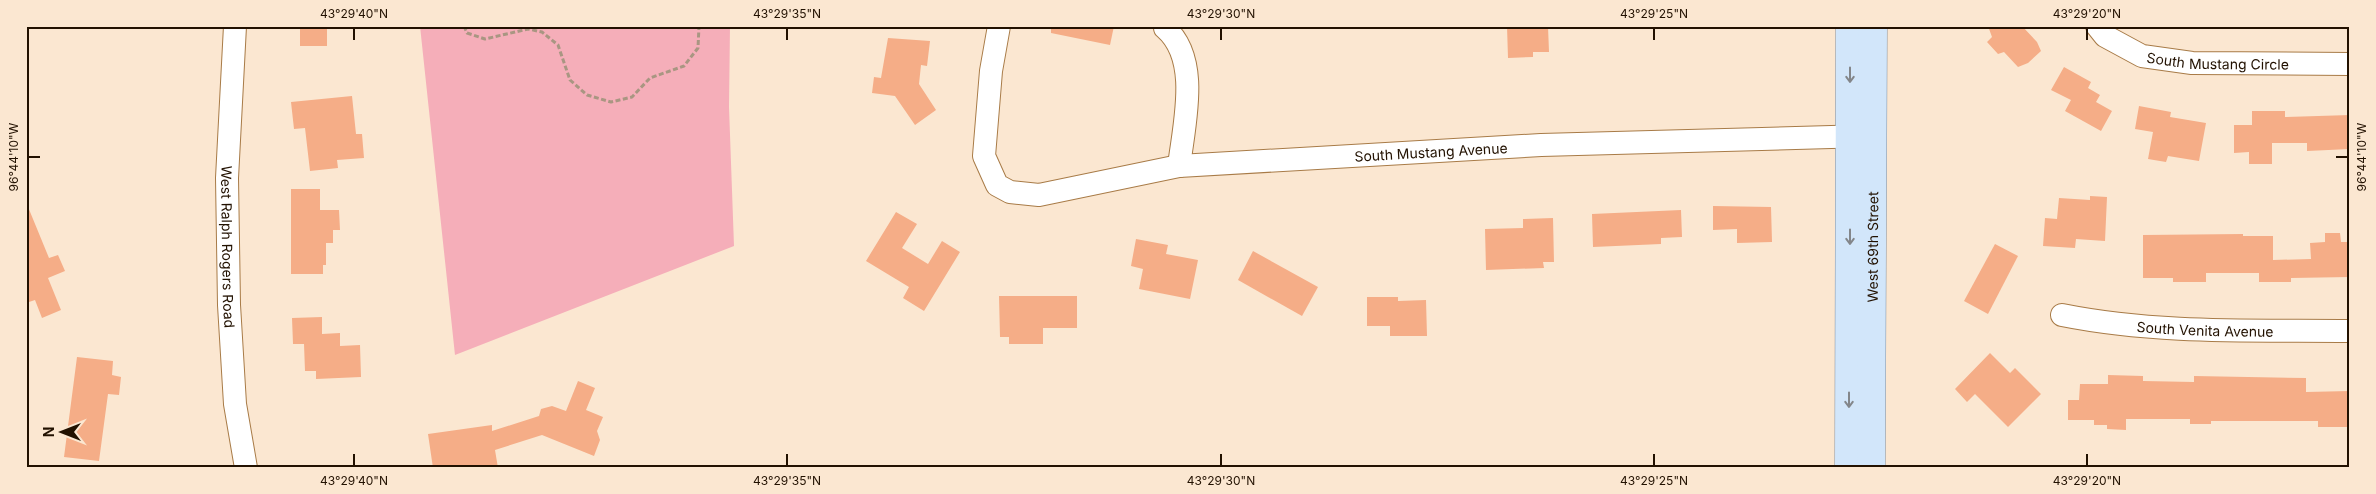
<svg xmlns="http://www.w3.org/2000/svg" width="2376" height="494" font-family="Inter,sans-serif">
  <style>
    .green { fill: #f5aeb9 }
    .building { fill: #f5ad87 }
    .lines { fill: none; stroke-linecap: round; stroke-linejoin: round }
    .minor-casing { stroke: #a87b47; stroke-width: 24 }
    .major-casing { stroke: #8190a1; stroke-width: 29 }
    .path { stroke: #a99682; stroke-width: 3; stroke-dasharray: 5 2.5; stroke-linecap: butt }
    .minor { stroke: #fff; stroke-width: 22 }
    .major { stroke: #d2e6fa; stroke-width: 28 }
    .oneway { stroke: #83868a }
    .ticks { fill: none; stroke: #210; stroke-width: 2 }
    .labels { text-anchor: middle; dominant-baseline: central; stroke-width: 4.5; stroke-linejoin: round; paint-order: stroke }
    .street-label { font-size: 14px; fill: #210; stroke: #fbe7d1 }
    .neatline { fill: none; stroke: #210; stroke-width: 2 }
    .ticks-label { font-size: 12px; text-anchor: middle; fill: #210 }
  </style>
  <rect width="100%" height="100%" fill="#fbe7d1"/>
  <path class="green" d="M420,26H730L729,107L734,246L455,355Z"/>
  <g class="building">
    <rect x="300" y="26" width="27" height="20"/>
    <path d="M1051,26H1114L1110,45L1051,33Z"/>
    <path d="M1507,26H1548L1549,52H1533V57L1508,58Z"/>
    <path d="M1988,26H2022L2037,42L2041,51L2028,63L2018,67L2004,52L1998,54L1987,42L1992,37Z"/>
    <path d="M888,38L930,41L927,66L921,65L919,84L936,110L915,125L895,96L872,93L874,77L881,78Z"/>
    <path d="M2064,67L2091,82L2088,88L2100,95L2096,102L2112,111L2101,131L2065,111L2071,100L2051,90Z"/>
    <path d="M352,96L356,134H362L364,158L337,160L338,168L310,171L305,128L294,129L291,102Z"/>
    <path d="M2139,106L2171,112L2170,117L2206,123L2199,161L2168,156L2166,162L2148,159L2153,132L2135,129Z"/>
    <path d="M2252,111H2285V117L2350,115V149L2307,151V143H2272V164H2249V152L2234,153V125H2252Z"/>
    <path d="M291,189H320V210H339L340,230H333V243H326V265H323V274H291Z"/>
    <path d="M2090,196L2107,197L2105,241L2076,239L2075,248L2043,246L2045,218L2057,219L2059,198L2090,200Z"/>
    <path d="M26,202L49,258L58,255L65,271L48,278L61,310L42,318L35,300L29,302L26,295Z"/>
    <path d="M1713,206L1771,207L1772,242L1737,243V229L1713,230Z"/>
    <path d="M1681,210L1682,237L1661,238V244L1593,247L1592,214Z"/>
    <path d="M896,212L917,224L902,248L928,264L942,241L960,252L924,311L903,298L909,287L866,261Z"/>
    <path d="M1553,218L1554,262H1543L1544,268L1486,270L1485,229L1523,228V219Z"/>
    <path d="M2325,233H2340L2341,242H2347V255H2350V277L2291,278V282H2259V273H2206V282H2173V278H2143V235L2243,234V236H2273V260L2311,259L2310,243L2325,242Z"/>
    <path d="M1136,239L1168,245L1166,254L1198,260L1190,299L1139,289L1143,269L1131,266Z"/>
    <path d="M1995,244L2018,256L1988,314L1964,301Z"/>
    <path d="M1253,251L1318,287L1302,316L1238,280Z"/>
    <path d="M999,296H1077V328H1043V344H1009V337H1000Z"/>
    <path d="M1367,297H1398V301L1426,300L1427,336H1390V326H1367Z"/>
    <path d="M322,317V334L340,333V346L360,345L361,377L316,379V371H305L304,344H293L292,318Z"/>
    <path d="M1990,353L2010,373L2015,368L2041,394L2008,427L1975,394L1967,402L1955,389Z"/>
    <path d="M77,357L113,361L112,375L121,377L119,395L108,394L99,461L64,457Z"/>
    <path d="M2108,375L2143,376V381L2194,382V376L2306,378V392L2350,391V427H2318V421H2211V424H2190V419H2126V430L2107,429V425H2094V420H2068V400H2079L2080,384H2108Z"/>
    <path d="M578,381L595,388L586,410L603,417L597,431L600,440L594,456L542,435L495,450L498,468H433L428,434L492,425V431L539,416L541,409L552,406L566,411Z"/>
  </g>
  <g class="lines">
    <g class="minor-casing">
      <g id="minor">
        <path id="s1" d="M235,26L227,178L229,305L235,404L246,468"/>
        <path id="s2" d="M999,26L991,71L984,156L997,185L1010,192L1039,195L1179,166L1541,145L1867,136"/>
        <path id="s3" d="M2097,26L2105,36L2142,56L2192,63L2350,64"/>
        <path d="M1165,28C1201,59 1184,124 1179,166"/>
        <path id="s4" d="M2062,315C2157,334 2253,330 2350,331"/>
      </g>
    </g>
    <g class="major-casing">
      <g id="major">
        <path d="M1849,468L1850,26"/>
        <path id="s5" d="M1871,468L1873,26"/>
      </g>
    </g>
    <path class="path" d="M464,26L467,33L485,39L528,29L542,32L558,45L570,80L587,95L611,102L632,97L650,78L684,66L698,48L699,26"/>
    <use href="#minor" class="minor"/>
    <use href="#major" class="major"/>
  </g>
  <defs><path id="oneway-shaft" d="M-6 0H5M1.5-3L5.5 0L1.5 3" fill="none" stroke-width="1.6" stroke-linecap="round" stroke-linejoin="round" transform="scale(1.25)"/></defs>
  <g class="oneway">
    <use href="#oneway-shaft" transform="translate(1850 75) rotate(90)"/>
    <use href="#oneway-shaft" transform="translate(1850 237) rotate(90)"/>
    <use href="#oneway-shaft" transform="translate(1849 400) rotate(90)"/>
  </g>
  <path class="ticks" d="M354,28V40M787,28V40M1221,28V40M1654,28V40M2087,28V40M28,157H40M2336,157H2348M354,454V466M787,454V466M1221,454V466M1654,454V466M2087,454V466"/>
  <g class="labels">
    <g class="street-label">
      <text stroke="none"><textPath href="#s3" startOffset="131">South Mustang Circle</textPath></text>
      <text stroke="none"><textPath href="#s2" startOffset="602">South Mustang Avenue</textPath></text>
      <text stroke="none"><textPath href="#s1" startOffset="221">West Ralph Rogers Road</textPath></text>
      <text stroke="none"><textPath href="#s5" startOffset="221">West 69th Street</textPath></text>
      <text stroke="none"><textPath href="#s4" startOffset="144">South Venita Avenue</textPath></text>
    </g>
  </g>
  <rect width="2376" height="494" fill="none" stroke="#fbe7d1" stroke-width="55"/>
  <g transform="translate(62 432) rotate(270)" stroke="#fbe7d1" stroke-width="4" paint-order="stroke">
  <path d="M0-4L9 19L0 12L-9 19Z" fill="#221100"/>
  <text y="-8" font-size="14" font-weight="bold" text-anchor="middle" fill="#221100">N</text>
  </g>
  <rect x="28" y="28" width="2320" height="438" class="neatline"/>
  <g class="ticks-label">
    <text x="354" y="18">43°29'40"N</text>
    <text x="787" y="18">43°29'35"N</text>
    <text x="1221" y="18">43°29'30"N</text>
    <text x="1654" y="18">43°29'25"N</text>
    <text x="2087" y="18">43°29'20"N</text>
    <text transform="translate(2362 157) rotate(-90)" y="4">96°44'10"W</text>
    <text transform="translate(14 157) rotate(-90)" y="4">96°44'10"W</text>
    <text x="354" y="485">43°29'40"N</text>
    <text x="787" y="485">43°29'35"N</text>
    <text x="1221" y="485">43°29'30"N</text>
    <text x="1654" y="485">43°29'25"N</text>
    <text x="2087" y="485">43°29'20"N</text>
  </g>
</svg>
